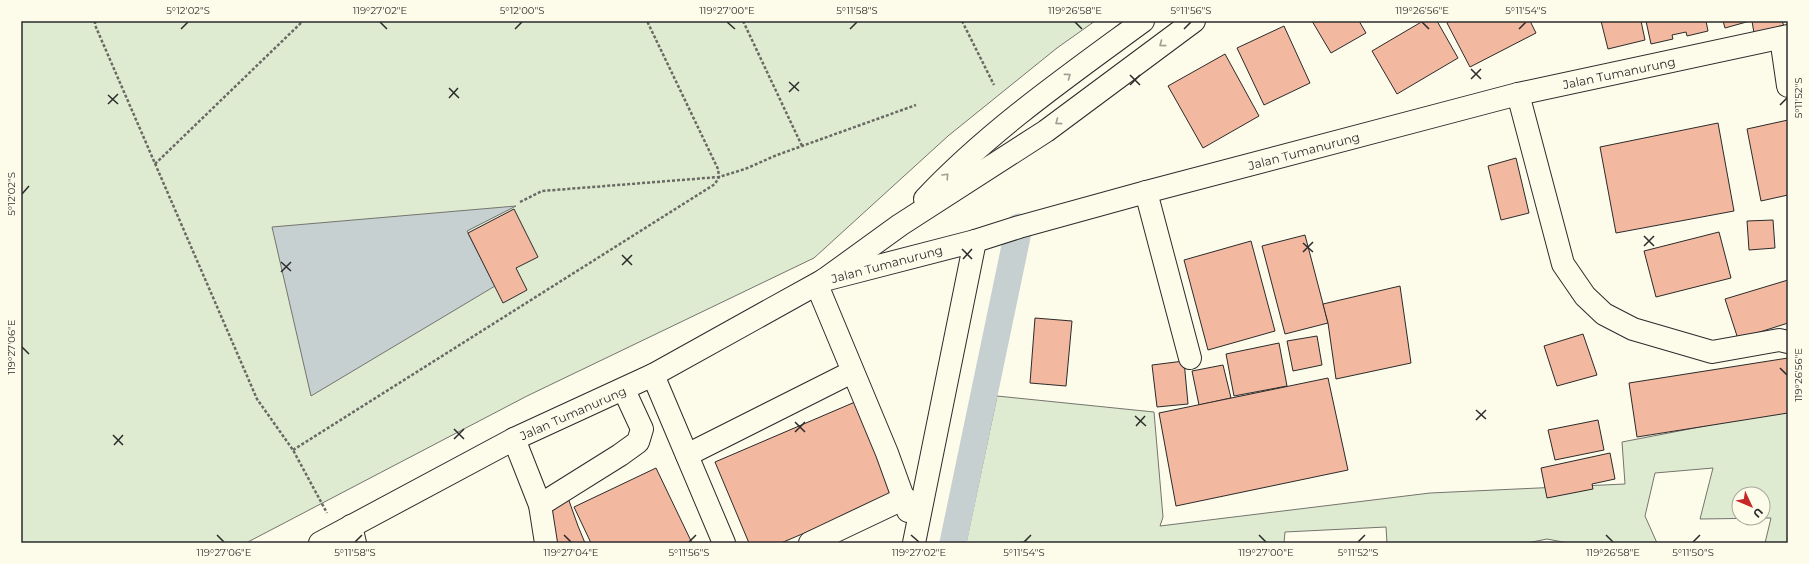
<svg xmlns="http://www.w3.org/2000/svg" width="1809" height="564" font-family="Montserrat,sans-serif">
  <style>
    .green { fill: #deebd1; stroke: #74746e; fill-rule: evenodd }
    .water { fill: #c7d0d0; stroke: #74746e }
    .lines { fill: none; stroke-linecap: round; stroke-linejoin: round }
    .canal { stroke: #c7d0d0; stroke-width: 27 }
    .building { fill: #f2b8a0; stroke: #2b2b2b }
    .minor-casing { stroke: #2b2b2b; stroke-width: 24 }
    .tertiary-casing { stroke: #2b2b2b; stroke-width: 24 }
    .path { stroke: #6a6964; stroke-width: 2.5; stroke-dasharray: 3 2; stroke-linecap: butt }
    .minor { stroke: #fdfbea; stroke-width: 22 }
    .tertiary { stroke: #fdfbea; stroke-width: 22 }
    .oneway { stroke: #9e9d94 }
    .ticks { fill: none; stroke: #2b2b2b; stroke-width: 1.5 }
    .labels { text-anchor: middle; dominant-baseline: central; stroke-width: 3; stroke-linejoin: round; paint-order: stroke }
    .street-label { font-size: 12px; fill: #2b2b2b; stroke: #fdfbea }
    .neatline { fill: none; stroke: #2b2b2b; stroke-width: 1.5 }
    .ticks-label { font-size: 10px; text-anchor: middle; fill: #2b2b2b }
  </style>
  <rect width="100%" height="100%" fill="#fdfbea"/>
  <g class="green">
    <path d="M21,21H1095L1057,48L948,136L814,258L527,396L246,543H21Z"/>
    <path d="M997,396L1154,412L1163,517L1160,526L1430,493L1625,484L1622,442L1788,410V543H1765L1771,518L1700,519L1713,468L1655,473L1645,516L1657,543H1568L1547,539L1527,543H1387L1386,527L1285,532L1284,543H1027V541L1015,543H966ZM1739,494H1763V518H1739Z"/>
  </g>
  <path class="water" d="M516,206L467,231L495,286L311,396L272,227Z"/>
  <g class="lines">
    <path class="canal" d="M953,543L1019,227"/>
  </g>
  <g class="building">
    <path d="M1312,21H1359L1366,33L1331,53Z"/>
    <path d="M1423,21H1437L1458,58L1397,94L1372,51Z"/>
    <path d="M1450,21H1530L1536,33L1470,67L1447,23Z"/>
    <path d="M1601,21H1641L1645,40L1608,49Z"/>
    <path d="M1646,21H1706L1708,31L1687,36L1686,32L1672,35L1673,39L1651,44Z"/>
    <path d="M1723,21H1750L1725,28Z"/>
    <path d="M1752,21H1782L1784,26L1754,33Z"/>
    <path d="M1284,26L1310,83L1264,105L1237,48Z"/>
    <path d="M1225,54L1259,116L1203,148L1168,86Z"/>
    <path d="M1788,120V195L1761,201L1747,129Z"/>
    <path d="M1718,123L1734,211L1616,233L1600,147Z"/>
    <path d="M1516,158L1529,213L1501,220L1488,166Z"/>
    <path d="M514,209L538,257L516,268L527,290L503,303L468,233Z"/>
    <path d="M1773,220L1775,248L1749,250L1747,221Z"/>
    <path d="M1719,232L1731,278L1656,297L1644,251Z"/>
    <path d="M1305,235L1328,323L1285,334L1262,246Z"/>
    <path d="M1251,241L1275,331L1208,350L1184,260Z"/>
    <path d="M1788,280V323L1738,339L1725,299Z"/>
    <path d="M1400,286L1411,363L1336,379L1328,323L1323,304Z"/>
    <path d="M1035,318L1072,321L1066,386L1030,383Z"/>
    <path d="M1583,334L1597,375L1557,386L1544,346Z"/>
    <path d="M1317,336L1322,365L1293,371L1287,341Z"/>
    <path d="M1279,343L1287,386L1234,396L1226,354Z"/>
    <path d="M1788,358V413L1637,437L1629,383Z"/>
    <path d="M1184,361L1188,404L1157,407L1152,365Z"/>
    <path d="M1223,365L1231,398L1199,405L1192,371Z"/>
    <path d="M1328,378L1348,470L1176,506L1159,413Z"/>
    <path d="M855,402L894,495L781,543H749L715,462Z"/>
    <path d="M1598,420L1604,450L1555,460L1548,430Z"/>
    <path d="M1610,453L1615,479L1592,484L1593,489L1547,498L1541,468Z"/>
    <path d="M656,468L692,543H591L574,507Z"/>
    <path d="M567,495L578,526L585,543H552L545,510Z"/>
  </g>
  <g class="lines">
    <g class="minor-casing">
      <g id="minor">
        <path d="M1781,38L1788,86"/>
        <path d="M1518,94L1563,264L1585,296L1604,314L1633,329L1712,352L1779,340L1788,342"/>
        <path d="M1146,192L1190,358"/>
        <path d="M824,280L975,241L1019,227L1146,192L1518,94L1788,36"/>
        <path d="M817,285L887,453L908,511"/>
        <path d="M653,375L724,543"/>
        <path d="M514,439L540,505L546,543"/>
        <path d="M687,455L852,372"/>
        <path d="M540,505L620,455L638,442L642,429L624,390"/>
        <path d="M351,526L355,543"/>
        <path d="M810,543L905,498"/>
        <path d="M914,543L975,241"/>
      </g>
    </g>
    <g class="tertiary-casing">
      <g id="tertiary">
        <path d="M925,199C989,131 1068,76 1143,21"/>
        <path d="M320,543L514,439L653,375L824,280L900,225L1046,131L1194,21"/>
      </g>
    </g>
    <g class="path">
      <path d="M95,21V25L257,399L293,450L327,513"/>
      <path d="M743,21L802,146"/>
      <path d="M962,21L994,85"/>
      <path d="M155,164L303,21"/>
      <path d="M520,202L542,191L719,177L745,169L777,155L916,105"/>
      <path d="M293,450L715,184L719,177L718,169L647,21"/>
    </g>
    <use href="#minor" class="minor"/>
    <use href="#tertiary" class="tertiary"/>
  </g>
  <defs><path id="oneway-chevron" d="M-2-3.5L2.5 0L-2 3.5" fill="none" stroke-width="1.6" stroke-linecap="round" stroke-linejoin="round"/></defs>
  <g class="oneway">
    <use href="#oneway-chevron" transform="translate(1162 44) rotate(143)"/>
    <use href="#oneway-chevron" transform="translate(1068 76) rotate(-36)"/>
    <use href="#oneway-chevron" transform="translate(1058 122) rotate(143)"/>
    <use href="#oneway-chevron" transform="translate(946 176) rotate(-47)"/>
  </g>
  <path class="ticks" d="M380,22L387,29M727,22L735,29M1075,22L1082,29M1422,22L1429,29M181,29L188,22M515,29L522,22M850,29L857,22M1184,29L1191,22M1519,29L1526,22M1471,69L1481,79M1130,75L1140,85M1471,79L1481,69M789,82L799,91M1130,85L1140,75M449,88L459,98M789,92L799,82M108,95L118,104M449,98L458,88M108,104L118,94M1780,105L1787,98M22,194L29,186M1644,236L1654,246M1303,243L1313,252M1644,246L1654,236M962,249L972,259M1303,252L1313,242M622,255L632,265M963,259L972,249M281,262L291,271M622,265L632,255M281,272L291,262M22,347L29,354M1780,368L1787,375M1476,410L1486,419M1135,416L1146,426M1476,420L1486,410M795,422L805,432M1136,426L1145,416M454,429L464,439M795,432L805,422M113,435L123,445M454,439L464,429M114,445L123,435M217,535L224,542M564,535L571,542M911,535L919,542M1259,535L1266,542M1606,535L1613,542M355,542L362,535M689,542L696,535M1024,542L1031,535M1358,542L1365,535M1693,542L1700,535"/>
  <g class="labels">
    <g class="street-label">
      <text transform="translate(1619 73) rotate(-12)">Jalan Tumanurung</text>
      <text transform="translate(1304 151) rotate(-15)">Jalan Tumanurung</text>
      <text transform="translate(887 264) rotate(-15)">Jalan Tumanurung</text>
      <text transform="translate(573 413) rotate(-24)">Jalan Tumanurung</text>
    </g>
  </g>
  <rect width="1809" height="564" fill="none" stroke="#fdfbea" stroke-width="44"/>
  <g transform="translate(1751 506) rotate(134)"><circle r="19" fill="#fdfbea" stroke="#a9a89e"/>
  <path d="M0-3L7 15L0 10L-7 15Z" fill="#c62828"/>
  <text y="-6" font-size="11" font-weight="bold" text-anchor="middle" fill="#2b2b2b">U</text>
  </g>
  <rect x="22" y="22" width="1765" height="520" class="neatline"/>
  <g class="ticks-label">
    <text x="188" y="14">5°12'02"S</text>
    <text x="380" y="14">119°27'02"E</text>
    <text x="522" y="14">5°12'00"S</text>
    <text x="727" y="14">119°27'00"E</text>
    <text x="857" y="14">5°11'58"S</text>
    <text x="1075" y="14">119°26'58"E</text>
    <text x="1191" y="14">5°11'56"S</text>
    <text x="1422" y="14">119°26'56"E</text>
    <text x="1526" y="14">5°11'54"S</text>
    <text transform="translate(1798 98) rotate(-90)" y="4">5°11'52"S</text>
    <text transform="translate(11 194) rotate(-90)" y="4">5°12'02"S</text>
    <text transform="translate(11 347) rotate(-90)" y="4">119°27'06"E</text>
    <text transform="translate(1798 375) rotate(-90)" y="4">119°26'56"E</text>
    <text x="224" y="556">119°27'06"E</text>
    <text x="355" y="556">5°11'58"S</text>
    <text x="571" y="556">119°27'04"E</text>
    <text x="689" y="556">5°11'56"S</text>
    <text x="919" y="556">119°27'02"E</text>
    <text x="1024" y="556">5°11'54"S</text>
    <text x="1266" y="556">119°27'00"E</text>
    <text x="1358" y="556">5°11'52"S</text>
    <text x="1613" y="556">119°26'58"E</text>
    <text x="1693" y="556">5°11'50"S</text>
  </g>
</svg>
